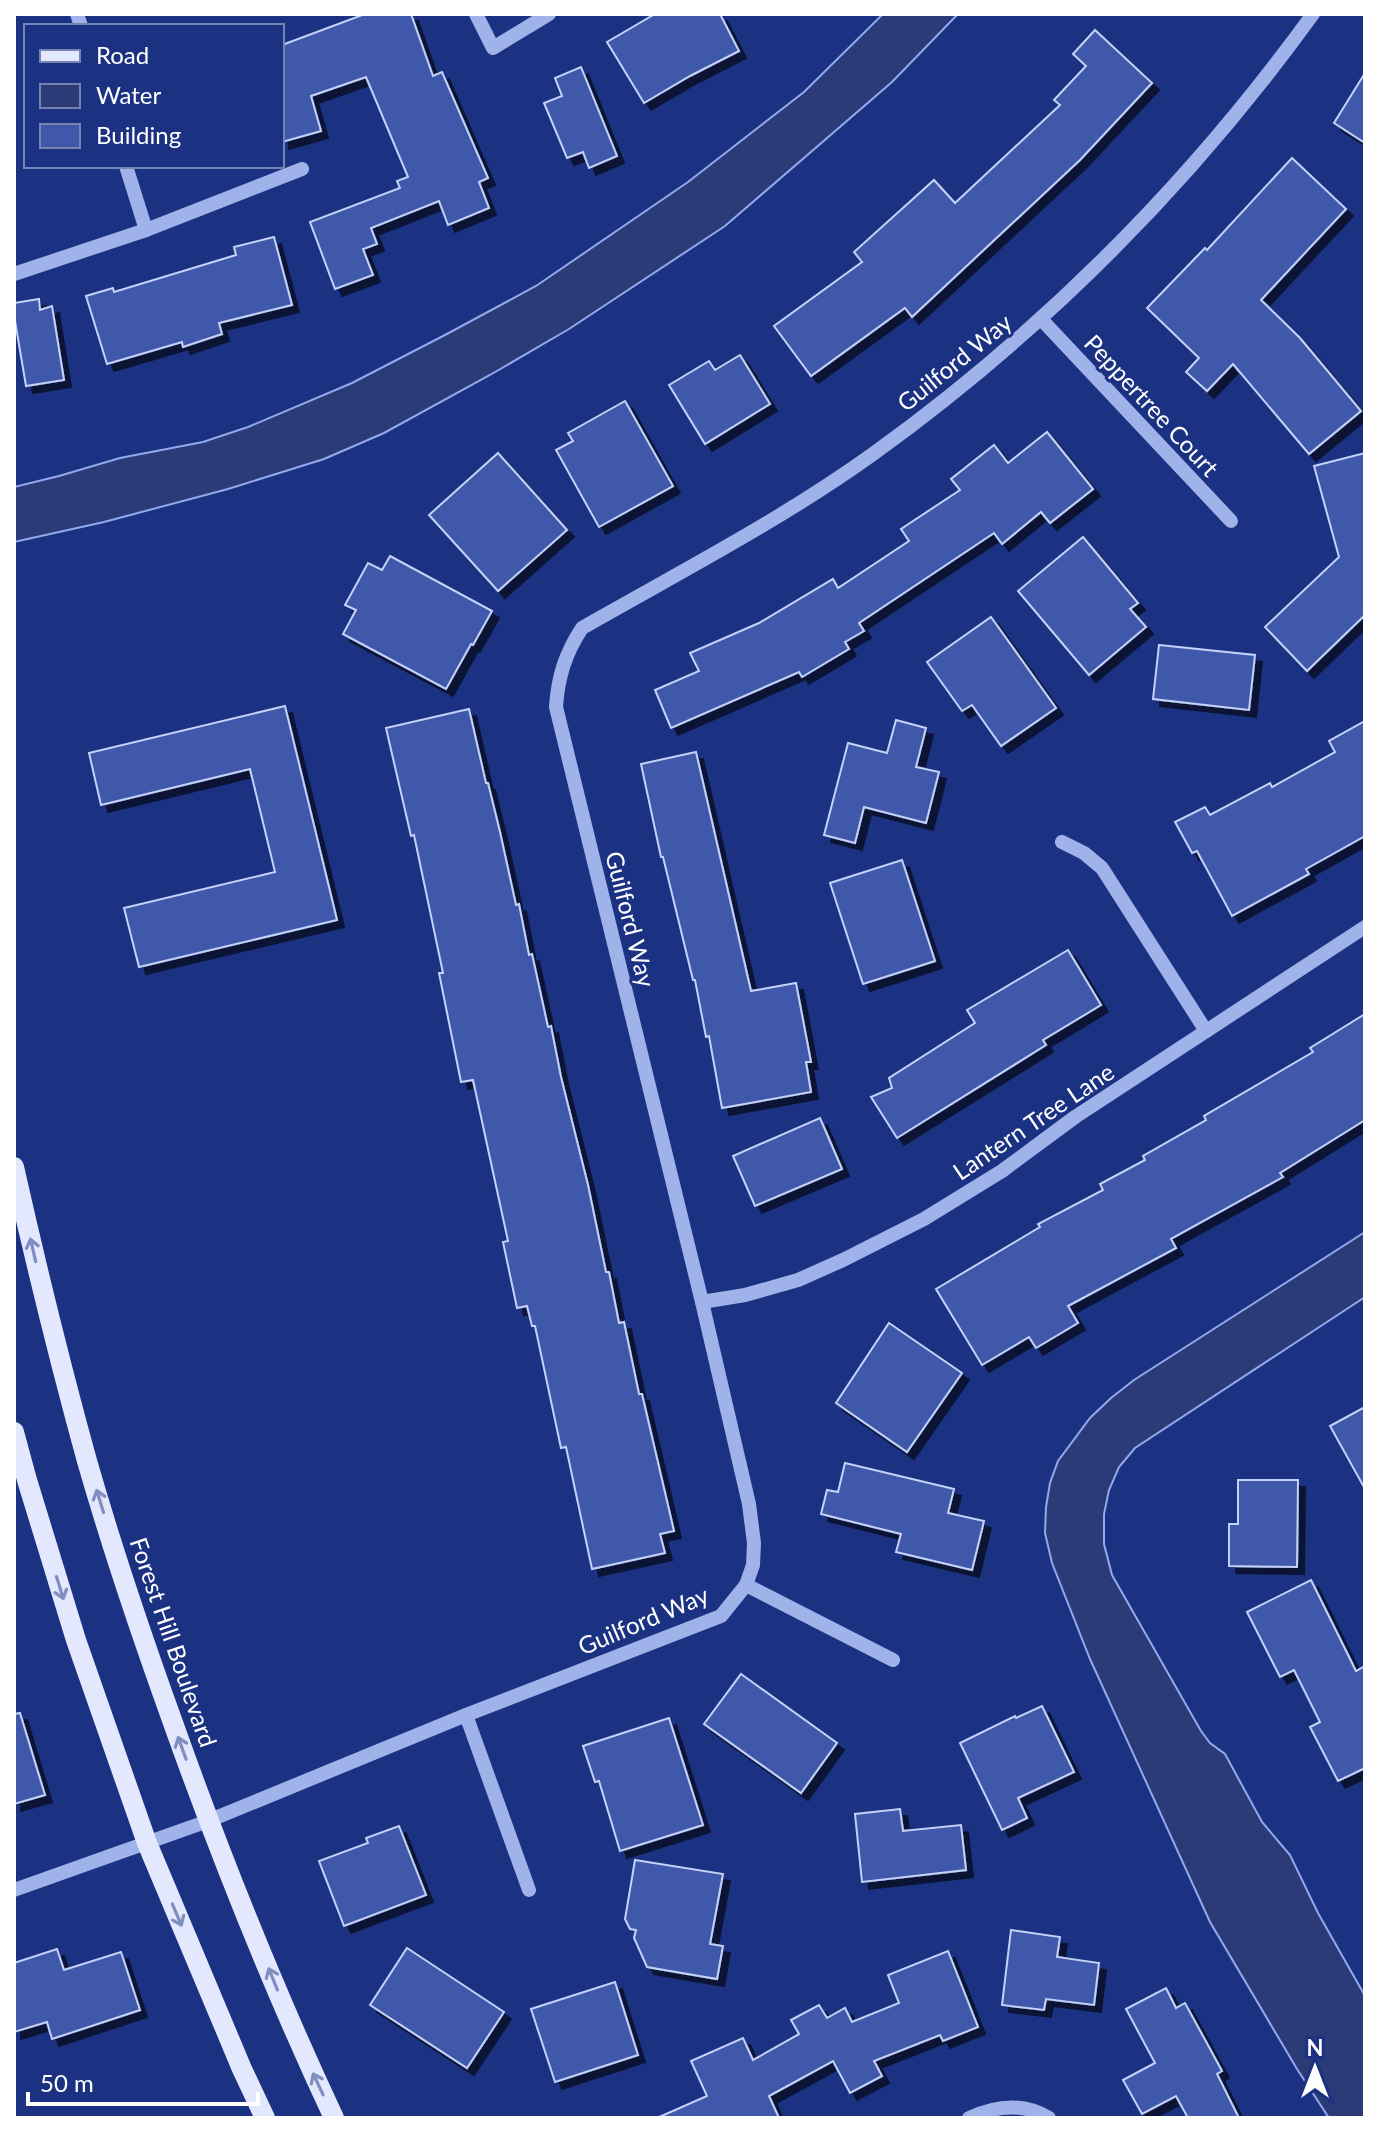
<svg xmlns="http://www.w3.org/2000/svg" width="1379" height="2132" font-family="Lato,sans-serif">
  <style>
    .water { fill: #2a3b77; stroke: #93a9ec; stroke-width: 2 }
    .building { fill: #3f58aa; stroke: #c4d1f8; stroke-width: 2; filter: url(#shadow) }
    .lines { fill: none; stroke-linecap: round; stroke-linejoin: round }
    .minor { stroke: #a0b2ea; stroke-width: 14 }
    .major { stroke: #e3e8fe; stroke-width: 20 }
    .oneway { stroke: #7f8dc0 }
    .labels { text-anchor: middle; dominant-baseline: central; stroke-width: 6; stroke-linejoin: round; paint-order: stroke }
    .street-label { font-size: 24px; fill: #fff; stroke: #1b3282 }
  </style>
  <defs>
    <filter id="shadow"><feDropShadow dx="7" dy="7" stdDeviation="0" flood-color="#0009"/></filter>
  </defs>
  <rect width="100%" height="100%" fill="#1b3282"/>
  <g class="water">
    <path d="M883,14H958L892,82L725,226L569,329L490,375L384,433L324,459L228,489L104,522L14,542V487L59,476L120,458L203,442L248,427L352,383L445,335L536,286L688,182L804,92Z"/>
    <path d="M1365,1232V1297L1135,1448L1119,1467L1109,1490L1104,1514V1544L1112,1575L1201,1731L1210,1743L1225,1754L1262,1822L1290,1855L1318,1913L1365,1996V2118H1329L1297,2069L1210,1922L1090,1659L1052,1563L1045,1533L1046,1507L1050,1483L1058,1461L1090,1418L1111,1398L1134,1380Z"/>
  </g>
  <g class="building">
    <path d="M365,14H411L433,76L442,72L488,178L479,182L489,208L448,225L439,201L371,228L377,244L363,249L373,275L335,289L310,222L400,188L397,181L408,177L366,77L311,96L321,131L282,142V45Z"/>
    <path d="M655,14H720L739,51L690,76L644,103L607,42Z"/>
    <path d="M1095,30L1152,83L1080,160L912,317L905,308L811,376L774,326L862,262L854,252L934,180L955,203L1060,105L1054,100L1086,66L1073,54Z"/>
    <path d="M581,67L617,156L589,168L583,152L567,158L544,103L562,96L555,78Z"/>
    <path d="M1365,73V143L1334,123Z"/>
    <path d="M1292,158L1346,209L1261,300L1300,338L1361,411L1309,454L1233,364L1207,391L1186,372L1199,358L1147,308L1205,248L1207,250Z"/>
    <path d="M274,237L292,305L219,323L222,334L183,347L182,342L107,364L86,296L113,288L114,292L236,255L234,247Z"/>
    <path d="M39,299L40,310L52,306L64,380L26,386L14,315V303Z"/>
    <path d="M740,355L770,404L705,444L669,385L709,361L715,370Z"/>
    <path d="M625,401L673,486L599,527L556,450L573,441L568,433Z"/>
    <path d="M1047,432L1093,489L1050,523L1041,512L1002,544L994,533L859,623L864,631L845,642L849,649L802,677L799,672L671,728L655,690L699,671L690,653L759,623L833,579L838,588L909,541L901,529L960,490L951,479L994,445L1008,463Z"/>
    <path d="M498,453L567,530L498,591L429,515Z"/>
    <path d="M1365,453V615L1307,671L1265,627L1339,557L1314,466Z"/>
    <path d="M1083,537L1138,603L1130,609L1146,627L1089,675L1018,591Z"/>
    <path d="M390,556L492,611L473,645L471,644L446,689L343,634L356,610L345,605L368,563L382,570Z"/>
    <path d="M991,617L1056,708L1001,746L972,705L962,711L927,662Z"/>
    <path d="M1159,645L1255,655L1249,710L1153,699Z"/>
    <path d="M285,706L337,920L139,967L124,908L275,872L250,769L101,805L89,753Z"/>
    <path d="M469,709L486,783H488L500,832L516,905L519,904L529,955L532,954L548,1027L551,1026L561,1077L588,1185L606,1272H609L619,1323L624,1322L639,1394H642L674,1531L660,1534L665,1553L592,1569L566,1447L561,1448L535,1326H532L527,1306L517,1308L503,1242L508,1241L473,1080L461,1082L439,973H443L414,835L411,836L386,728Z"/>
    <path d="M896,720L926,728L916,767L939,772L926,823L864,807L855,843L824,835L848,743L887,753Z"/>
    <path d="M1365,721V836L1306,869L1309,874L1232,916L1197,851L1192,853L1175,822L1205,807L1210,815L1270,783L1272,787L1335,752L1329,741Z"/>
    <path d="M696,752L751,991L796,983L811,1062H806L811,1092L722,1108L709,1036L706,1037L695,980H693L663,857H661L641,764Z"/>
    <path d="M902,860L935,961L863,984L830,883Z"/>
    <path d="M1068,950L1101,1005L1043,1040L1046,1045L897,1138L871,1097L892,1088L889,1078L975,1023L967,1010Z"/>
    <path d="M1365,1014V1120L1280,1173L1283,1177L1171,1239L1176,1248L1068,1306L1078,1323L1036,1348L1029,1337L982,1365L936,1289L1040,1227L1038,1224L1103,1190L1100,1184L1145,1160L1143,1156L1206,1120L1204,1116L1313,1052L1310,1048Z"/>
    <path d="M820,1118L842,1169L755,1206L733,1156Z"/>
    <path d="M889,1323L962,1373L907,1452L836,1403Z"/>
    <path d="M1365,1407V1489L1330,1426Z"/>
    <path d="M845,1463L954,1489L948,1513L984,1521L972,1570L896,1552L901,1534L821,1514L827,1490L838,1492Z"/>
    <path d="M1238,1480H1298L1297,1567L1229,1566V1524H1238Z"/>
    <path d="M1311,1580L1356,1671L1365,1666V1768L1338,1781L1310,1727L1320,1722L1294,1670L1280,1677L1247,1612Z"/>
    <path d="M741,1674L837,1743L801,1793L704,1724Z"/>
    <path d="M1042,1706L1074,1772L1018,1798L1027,1818L1002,1830L960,1743L1015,1716L1016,1718Z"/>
    <path d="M20,1713L45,1795L14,1804V1714Z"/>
    <path d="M669,1718L703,1825L620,1851L599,1781L595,1782L583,1746Z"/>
    <path d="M900,1809L903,1831L961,1825L966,1870L862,1882L855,1814Z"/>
    <path d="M399,1826L426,1895L344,1926L319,1861L368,1843L366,1838Z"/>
    <path d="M635,1860L723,1874L710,1944L723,1946L717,1979L647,1967L634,1938L636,1930L630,1929L625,1919Z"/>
    <path d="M1011,1930L1060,1937L1057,1957L1099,1963L1094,2005L1046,1999L1044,2010L1002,2005Z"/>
    <path d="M407,1948L504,2012L467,2068L370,2005Z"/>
    <path d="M57,1949L64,1970L121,1952L140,2010L52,2039L47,2022L14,2032V1963Z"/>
    <path d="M948,1951L978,2027L943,2041L940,2035L874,2061L882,2076L850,2093L833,2061L769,2096L779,2118H657L707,2096L691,2061L743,2038L753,2060L799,2034L791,2020L819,2005L827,2018L845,2008L852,2022L899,2003L888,1975Z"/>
    <path d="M615,1982L638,2055L555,2082L531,2009Z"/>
    <path d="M1166,1988L1176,2008L1185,2003L1222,2071L1217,2074L1239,2118H1188L1176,2096L1142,2114L1123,2080L1155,2063L1126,2009Z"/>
  </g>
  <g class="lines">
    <g class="minor">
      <path d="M77,14L81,26"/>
      <path d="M476,14L493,48L549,14"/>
      <path d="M126,166L146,230"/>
      <path d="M14,274L146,230L302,169"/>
      <path d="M1041,319L1231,521"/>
      <path d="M1062,842L1084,853L1102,868L1206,1031"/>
      <path d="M702,1302L745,1295L798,1280L843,1260L924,1219L1002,1171L1075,1117L1365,927"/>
      <path d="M746,1585L893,1660"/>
      <path d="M466,1715L529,1890"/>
      <path d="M14,1890L208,1821L466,1715L721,1616L746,1585L753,1565L754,1543L749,1504L702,1302L556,707C558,677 565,654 582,628C680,572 781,520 873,454C1045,330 1189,185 1313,14"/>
      <path d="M969,2118C995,2106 1023,2102 1049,2118"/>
    </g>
    <g class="major">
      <path d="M14,1167C36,1265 60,1363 87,1461C112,1548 141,1634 172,1720C220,1855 273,1988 334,2118"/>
      <path d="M14,1432L27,1480L76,1640L147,1843L242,2069L265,2118"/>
    </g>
  </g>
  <defs><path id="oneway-shaft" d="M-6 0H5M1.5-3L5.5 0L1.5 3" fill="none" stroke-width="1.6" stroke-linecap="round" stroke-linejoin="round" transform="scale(2)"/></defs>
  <g class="oneway">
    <use href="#oneway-shaft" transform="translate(33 1250) rotate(-103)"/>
    <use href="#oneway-shaft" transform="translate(100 1501) rotate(-107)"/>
    <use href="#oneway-shaft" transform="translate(60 1588) rotate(73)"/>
    <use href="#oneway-shaft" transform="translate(182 1748) rotate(-110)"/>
    <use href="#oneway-shaft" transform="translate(177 1915) rotate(67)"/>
    <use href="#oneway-shaft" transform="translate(273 1979) rotate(-112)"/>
    <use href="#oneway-shaft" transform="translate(318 2084) rotate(-115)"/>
  </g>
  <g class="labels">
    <g class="street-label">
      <text transform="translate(954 362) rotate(-39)">Guilford Way</text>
      <text transform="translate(1152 405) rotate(47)">Peppertree Court</text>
      <text transform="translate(631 919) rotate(76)">Guilford Way</text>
      <text transform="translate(1033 1121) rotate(-34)">Lantern Tree Lane</text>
      <text transform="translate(643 1620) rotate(-23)">Guilford Way</text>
      <text transform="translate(174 1642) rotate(71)">Forest Hill Boulevard</text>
    </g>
  </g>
  <rect width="1379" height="2132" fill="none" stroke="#ffffff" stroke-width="32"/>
  <rect x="24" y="24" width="260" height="144" fill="#1b3282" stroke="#7684b4" stroke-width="2"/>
  <rect x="40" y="50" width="40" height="12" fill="#e3e8fe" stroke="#7684b4" stroke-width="2"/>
  <text x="96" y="64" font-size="24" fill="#ffffff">Road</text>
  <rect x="40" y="84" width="40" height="24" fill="#2a3b77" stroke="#7684b4" stroke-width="2"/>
  <text x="96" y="104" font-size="24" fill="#ffffff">Water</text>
  <rect x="40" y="124" width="40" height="24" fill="#3f58aa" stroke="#7684b4" stroke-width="2"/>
  <text x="96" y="144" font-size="24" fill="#ffffff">Building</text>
  <g transform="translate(1315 2068)" stroke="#1b3282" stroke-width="6" paint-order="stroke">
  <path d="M0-6L14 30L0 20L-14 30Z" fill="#ffffff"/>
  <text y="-12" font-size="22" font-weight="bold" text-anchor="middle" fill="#ffffff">N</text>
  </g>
  <path d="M28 2092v12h230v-12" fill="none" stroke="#ffffff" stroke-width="4"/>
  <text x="40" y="2092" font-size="24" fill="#ffffff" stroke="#1b3282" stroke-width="6" paint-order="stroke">50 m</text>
</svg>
